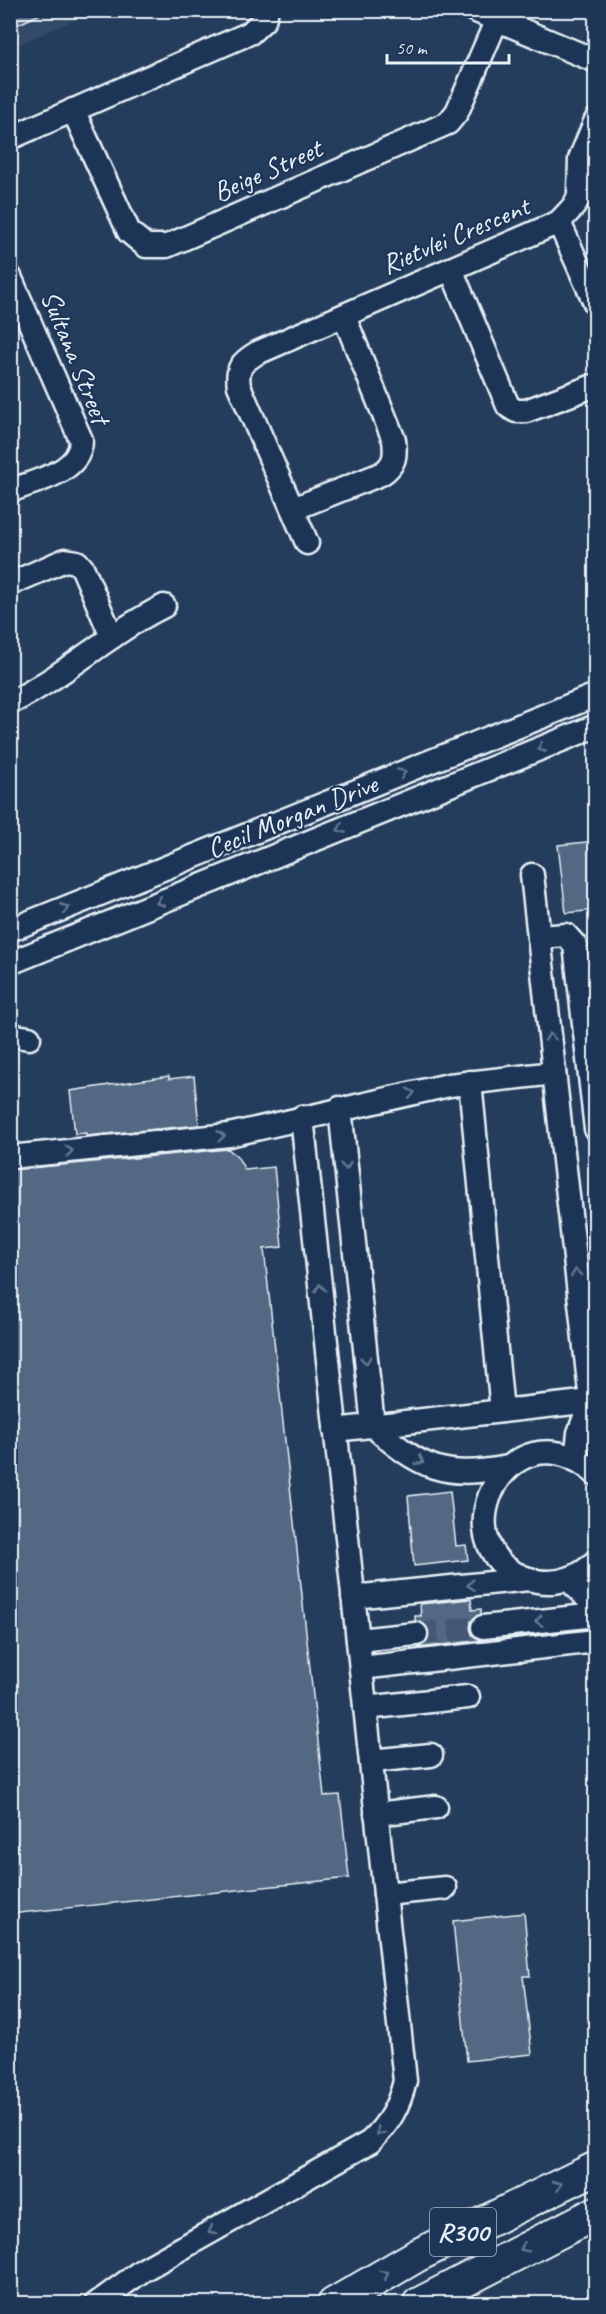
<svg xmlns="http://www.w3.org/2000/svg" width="606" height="2314" font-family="Caveat,sans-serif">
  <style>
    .built { fill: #334a68 }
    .building { fill: #536782; stroke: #e8f1f8; stroke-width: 1.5 }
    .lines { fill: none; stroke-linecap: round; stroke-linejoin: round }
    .minor-tunnel { stroke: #425874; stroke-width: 22; stroke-dasharray: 22 11; stroke-linecap: butt }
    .minor-casing { stroke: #e8f1f8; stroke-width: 27 }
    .highway-casing { stroke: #e8f1f8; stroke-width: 36 }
    .minor { stroke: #1d3557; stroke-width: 22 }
    .highway { stroke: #1d3557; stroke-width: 32 }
    .oneway { stroke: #64778f }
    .labels { text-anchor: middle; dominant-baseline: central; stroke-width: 4.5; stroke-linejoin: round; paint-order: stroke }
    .shield { fill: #1d3557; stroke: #abb9c8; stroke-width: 1.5 }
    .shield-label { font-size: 27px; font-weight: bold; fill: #e8f1f8 }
    .street-label { font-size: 28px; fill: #e8f1f8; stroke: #1d3557 }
  </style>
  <rect width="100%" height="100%" fill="#253d5d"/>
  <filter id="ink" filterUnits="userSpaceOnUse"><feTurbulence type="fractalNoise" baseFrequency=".0167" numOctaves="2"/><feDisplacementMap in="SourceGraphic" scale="12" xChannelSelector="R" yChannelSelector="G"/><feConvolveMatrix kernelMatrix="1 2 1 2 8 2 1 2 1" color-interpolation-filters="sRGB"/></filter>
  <g filter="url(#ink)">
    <path class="built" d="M11,11H94L11,48Z"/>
    <g class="building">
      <path d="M10,10H49L10,28Z"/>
      <path d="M596,841V910L566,913L558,845Z"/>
      <path d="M169,1076V1079L194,1076L199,1125L86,1136V1133L75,1134L70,1091Z"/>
      <path d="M228,1149L237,1156L245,1170L274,1167L282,1247L264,1249L324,1796L340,1795L349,1878L10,1914V1170Z"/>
      <path d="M450,1491L456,1546L466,1545L468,1560L414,1566L408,1496Z"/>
      <path d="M471,1599L472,1610L481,1609V1614L471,1621L470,1629L472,1635L483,1640L418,1648L428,1640L429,1633L427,1626L415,1621V1616H421L420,1604Z"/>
      <path d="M524,1913L530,1976H523L532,2054L467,2061L453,1921Z"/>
    </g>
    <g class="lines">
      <path class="minor-tunnel" d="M416,1634L483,1627"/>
      <g class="minor-casing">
        <g id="minor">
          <path d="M474,10L596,61"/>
          <path d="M73,110L129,232L146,246H167L448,123L457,112L501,10"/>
          <path d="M10,138L250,33L264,20L267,10"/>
          <path d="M579,191L580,159L596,120"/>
          <path d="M559,222L596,305"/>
          <path d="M451,269L508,406L516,411H526L596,385"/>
          <path d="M10,277L81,440C81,473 36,480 10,491"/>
          <path d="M293,509L381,474C395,465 396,456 394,440L344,316"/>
          <path d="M307,543L239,386C236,368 242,362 257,353L559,222L574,206L596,165"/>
          <path d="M10,584L65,560L77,562L83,569L112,637"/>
          <path d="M10,703C65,676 109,633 164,606"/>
          <path d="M532,875L539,937"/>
          <path d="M10,930L596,695"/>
          <path d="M10,963L596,726"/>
          <path d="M10,1035L29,1038"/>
          <path d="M470,1082L502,1411"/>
          <path d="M340,1108L373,1426C421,1469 444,1479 508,1467"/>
          <path d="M596,1129L575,945L566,935L539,937L591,1401L596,1389"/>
          <path d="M162,1142L229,1135L449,1085L554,1073"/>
          <path d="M10,1157L156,1142"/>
          <path d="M335,1430L591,1401L579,1433L576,1460"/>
          <path d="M596,1474C506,1394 430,1559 537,1581C559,1585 581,1577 596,1561"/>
          <path d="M568,1579L596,1607"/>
          <path d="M353,1597L529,1579"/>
          <path d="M483,1627L596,1615"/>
          <path d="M358,1640L416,1634"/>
          <path d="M361,1668L596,1641"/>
          <path d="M365,1708L468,1697"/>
          <path d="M371,1761L431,1755"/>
          <path d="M376,1814L436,1807"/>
          <path d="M385,1894L445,1888"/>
          <path d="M96,2304L143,2270L370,2142C389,2124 399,2106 405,2081L302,1117"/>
        </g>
      </g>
      <g class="highway-casing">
        <g id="highway">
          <path d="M334,2304L418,2255L596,2168"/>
          <path d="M419,2304L596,2213"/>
        </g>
      </g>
      <use href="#minor" class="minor"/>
      <use href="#highway" class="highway"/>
    </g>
    <defs><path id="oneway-chevron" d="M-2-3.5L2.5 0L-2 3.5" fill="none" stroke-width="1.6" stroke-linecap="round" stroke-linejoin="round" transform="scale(1.5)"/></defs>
    <g class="oneway">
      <use href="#oneway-chevron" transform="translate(541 748) rotate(158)"/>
      <use href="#oneway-chevron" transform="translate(402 773) rotate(-22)"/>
      <use href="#oneway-chevron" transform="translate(341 829) rotate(158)"/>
      <use href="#oneway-chevron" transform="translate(160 902) rotate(158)"/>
      <use href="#oneway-chevron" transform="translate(65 908) rotate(-22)"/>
      <use href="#oneway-chevron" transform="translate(550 1037) rotate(-96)"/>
      <use href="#oneway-chevron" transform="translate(411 1093) rotate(-12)"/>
      <use href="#oneway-chevron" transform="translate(221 1136) rotate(-6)"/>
      <use href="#oneway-chevron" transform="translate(69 1151) rotate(-6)"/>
      <use href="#oneway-chevron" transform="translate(346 1166) rotate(84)"/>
      <use href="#oneway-chevron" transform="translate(576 1273) rotate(-96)"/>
      <use href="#oneway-chevron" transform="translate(320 1288) rotate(-96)"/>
      <use href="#oneway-chevron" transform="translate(366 1360) rotate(84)"/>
      <use href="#oneway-chevron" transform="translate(420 1461) rotate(30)"/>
      <use href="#oneway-chevron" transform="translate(471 1585) rotate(174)"/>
      <use href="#oneway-chevron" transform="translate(539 1621) rotate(174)"/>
      <use href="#oneway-chevron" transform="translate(380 2132) rotate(133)"/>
      <use href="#oneway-chevron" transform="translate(558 2185) rotate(-25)"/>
      <use href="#oneway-chevron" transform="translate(212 2231) rotate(151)"/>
      <use href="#oneway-chevron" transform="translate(524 2248) rotate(153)"/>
      <use href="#oneway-chevron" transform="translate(385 2274) rotate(-30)"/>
    </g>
  </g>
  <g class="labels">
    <rect class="shield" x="430" y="2208" width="66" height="48" rx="4.5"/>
    <g class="shield-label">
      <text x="463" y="2232">R300</text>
    </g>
    <g class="street-label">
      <text transform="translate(267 170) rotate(-24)">Beige Street</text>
      <text transform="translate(455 235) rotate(-23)">Rietvlei Crescent</text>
      <text transform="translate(76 357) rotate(68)">Sultana Street</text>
      <text transform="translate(292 816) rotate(-22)">Cecil Morgan Drive</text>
    </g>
  </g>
  <rect width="606" height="2314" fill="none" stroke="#1d3557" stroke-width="36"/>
  <rect x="18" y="18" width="570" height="2278" fill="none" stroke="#e8f1f8" stroke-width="2" filter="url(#ink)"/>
  <path d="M387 54v9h122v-9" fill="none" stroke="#e8f1f8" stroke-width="3"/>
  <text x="396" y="54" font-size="18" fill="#e8f1f8" stroke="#1d3557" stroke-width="4.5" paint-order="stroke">50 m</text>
</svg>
